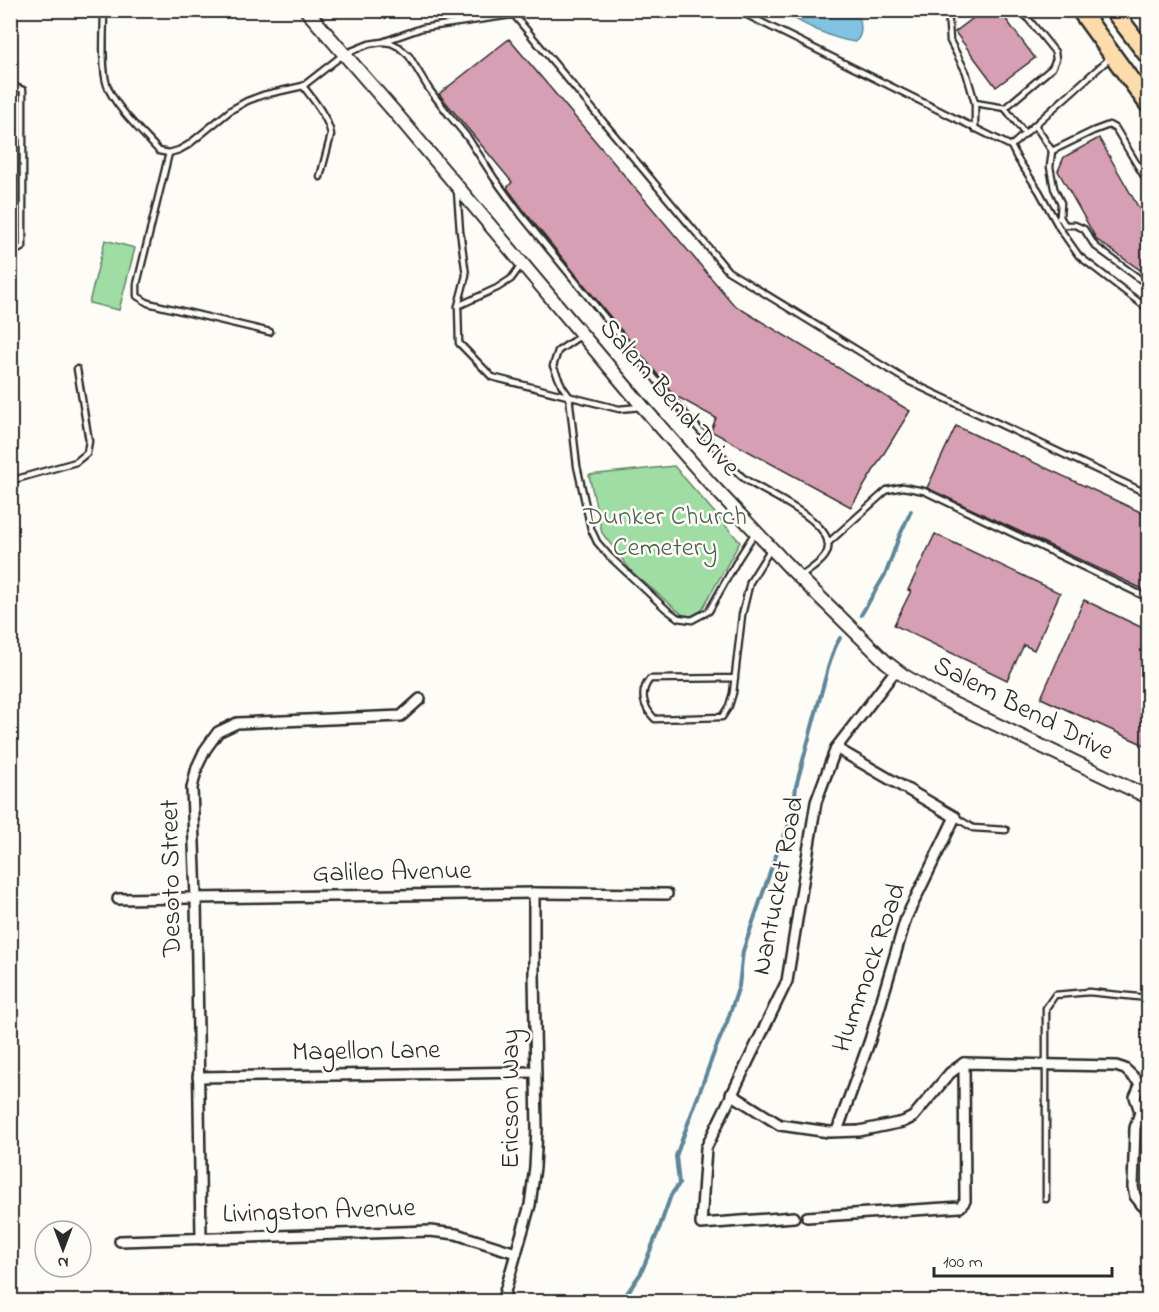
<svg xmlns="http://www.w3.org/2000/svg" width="1159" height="1312" font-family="'Indie Flower',sans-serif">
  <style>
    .green { fill: #a0dda4; stroke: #668468; stroke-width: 1.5 }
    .water { fill: #82c2e2; stroke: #5f8699; stroke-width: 1.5 }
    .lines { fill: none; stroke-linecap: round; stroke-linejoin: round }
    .stream { stroke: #5f8699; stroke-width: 4 }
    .building { fill: #d69fb3; stroke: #2b2b2b; stroke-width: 1.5 }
    .service-casing { stroke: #2b2b2b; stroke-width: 9 }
    .minor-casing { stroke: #2b2b2b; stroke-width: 14 }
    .tertiary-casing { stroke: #2b2b2b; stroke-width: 16 }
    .trunk-casing { stroke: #2b2b2b; stroke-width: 21 }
    .service { stroke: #fdfcf7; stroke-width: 4.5 }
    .minor { stroke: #fdfcf7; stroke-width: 9 }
    .tertiary { stroke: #fdfcf7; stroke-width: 12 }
    .trunk { stroke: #fddcac; stroke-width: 16 }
    .labels { text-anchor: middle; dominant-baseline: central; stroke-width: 5; stroke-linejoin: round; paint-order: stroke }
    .street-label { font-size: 27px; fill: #2b2b2b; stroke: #fdfcf7 }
    .park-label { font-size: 27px; fill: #4e604f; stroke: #fdfcf7 }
  </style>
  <rect width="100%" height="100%" fill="#fdfcf7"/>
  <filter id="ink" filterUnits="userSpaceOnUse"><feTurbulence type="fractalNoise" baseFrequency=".0167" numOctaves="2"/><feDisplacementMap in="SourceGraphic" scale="12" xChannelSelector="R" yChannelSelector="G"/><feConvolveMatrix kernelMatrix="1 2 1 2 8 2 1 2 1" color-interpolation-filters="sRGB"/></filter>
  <g filter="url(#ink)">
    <g class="green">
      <path d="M105,240L135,248L119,310L89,303Z"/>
      <path d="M674,466L740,542L701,611L691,616L683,615L632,572L602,533L589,475Z"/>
    </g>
    <path class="water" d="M780,11H857C860,22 865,33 855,42C830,39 802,23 780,11Z"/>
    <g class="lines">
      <g class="stream">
        <path d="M861,615L886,573L899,537L911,511"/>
        <path d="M621,1302L641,1273L659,1229L671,1195L679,1184L676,1156L715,1050L727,1022L739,986L743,951L776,855L793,815L796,786L828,668L835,647L840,638"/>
      </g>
    </g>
    <g class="building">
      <path d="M984,10H999L1035,58L996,87L955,32Z"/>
      <path d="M509,39L734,305L910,411L851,507L711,431L716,418L674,395L525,212L507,188L512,182L439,94Z"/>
      <path d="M1099,138L1149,226V276L1097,240L1058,171L1064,157Z"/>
      <path d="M956,426L1149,516V592L927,488Z"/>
      <path d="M935,534L1060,593L1034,650L1024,645L1007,680L894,625L911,591L908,590Z"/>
      <path d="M1084,600L1149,631V747L1041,698Z"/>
    </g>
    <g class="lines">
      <g class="service-casing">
        <g id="service">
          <path d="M104,10C104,30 101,68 107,85C114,106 143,133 159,151L169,153L179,150L188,145L231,110L247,101L263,95L303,86L344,54L369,44L382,42L391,43L399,47L409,56L429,89L449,115L468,138L494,178L521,215L671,398L737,472C740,475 744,479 748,481C766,494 845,525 825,556C819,565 808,571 800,577"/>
          <path d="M737,10L1011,146L1017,158L1039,191L1060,229L1079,256L1148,309"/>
          <path d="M948,10L950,41L966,72L975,103V129"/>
          <path d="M1021,10L1055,52L1056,59L1052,68L1005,108L1025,134"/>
          <path d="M514,15L728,271L906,380L1148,494"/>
          <path d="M948,18L959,10"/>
          <path d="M385,41L422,28L547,10"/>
          <path d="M10,85L23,90V247L10,254"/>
          <path d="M303,86C313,99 329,119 331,135L320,177"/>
          <path d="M975,103L1005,108"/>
          <path d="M1035,125L1052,151L1093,131L1109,125L1116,129L1148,183"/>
          <path d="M1011,146L1110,58"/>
          <path d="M1052,151L1050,167L1054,188L1061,203L1060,217L1059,218"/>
          <path d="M169,153L137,284V296L148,303L270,332"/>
          <path d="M457,191L460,231L466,275L458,306L459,343L492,377L619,409L641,407"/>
          <path d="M1060,217L1065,225H1075L1084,229L1095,246L1148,285"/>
          <path d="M458,306L497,288L511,279L522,264"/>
          <path d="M580,336L558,351L553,366L562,386L569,396L577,466L591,529L597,542L609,556L666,609L678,618L692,620L709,611L738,559L756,531"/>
          <path d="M10,481L76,462L87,453L89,441L77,369"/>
          <path d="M828,543L887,490L903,487L924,491L1148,598"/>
          <path d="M735,678L650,679C639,692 643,707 655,719L722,717L729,706L733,693L742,615L750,582L770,550"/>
          <path d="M955,817L973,828L1006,830"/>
          <path d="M1046,1199V1008L1055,995L1089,992L1148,998"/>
        </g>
      </g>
      <g class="minor-casing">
        <g id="minor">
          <path d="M836,748L955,817L906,918L870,1040L837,1131"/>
          <path d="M118,899L534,893L667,894"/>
          <path d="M198,1077L536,1072"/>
          <path d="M1148,1080L1141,1084L1135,1097L1142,1117L1148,1121"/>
          <path d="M731,1094L780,1125L829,1132L859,1131L903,1122L913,1117L950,1073L964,1063L1116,1066L1125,1069L1141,1084"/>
          <path d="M1140,1112L1135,1128L1133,1187L1135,1196L1142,1205L1148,1207"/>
          <path d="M794,1217L701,1224L706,1148L787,981L816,802L836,748L896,670"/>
          <path d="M807,1217L960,1207L965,1201L964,1063"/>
          <path d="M201,1239L196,898L192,788L197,767L205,750L218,732L237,723L401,716L420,699"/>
          <path d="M120,1241L430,1231L456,1234L516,1253"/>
          <path d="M502,1302L530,1205L535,1167L537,1129L534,975V893"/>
        </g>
      </g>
      <g class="tertiary-casing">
        <path id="tertiary" d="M306,10L398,116L643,407L709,482L790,568L886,662L903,675L943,699L1148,797"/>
      </g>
      <g class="trunk-casing">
        <g id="trunk">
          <path d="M1080,10L1148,104"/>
          <path d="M1113,10L1148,56"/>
        </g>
      </g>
      <use href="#service" class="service"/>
      <use href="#minor" class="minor"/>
      <use href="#tertiary" class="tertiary"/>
      <use href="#trunk" class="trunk"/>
    </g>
  </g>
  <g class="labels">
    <g class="street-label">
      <text transform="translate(669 398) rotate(49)">Salem Bend Drive</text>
      <text transform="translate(1023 709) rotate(27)">Salem Bend Drive</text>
      <text transform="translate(392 873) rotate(-1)">Galileo Avenue</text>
      <text transform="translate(172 878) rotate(-91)">Desoto Street</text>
      <text transform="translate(779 886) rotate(-79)">Nantucket Road</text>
      <text transform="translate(870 968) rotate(-71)">Hummock Road</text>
      <text transform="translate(366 1052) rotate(-1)">Magellon Lane</text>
      <text transform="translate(511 1099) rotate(-90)">Ericson Way</text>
      <text transform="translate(319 1212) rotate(-2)">Livingston Avenue</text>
    </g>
    <g class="park-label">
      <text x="665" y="517">Dunker Church<tspan x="665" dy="31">Cemetery</tspan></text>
    </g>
  </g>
  <rect width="1159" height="1312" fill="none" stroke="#fdfcf7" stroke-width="36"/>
  <rect x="18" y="18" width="1123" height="1276" fill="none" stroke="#2b2b2b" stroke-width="2" filter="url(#ink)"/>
  <g transform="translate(63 1249) rotate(180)"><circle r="28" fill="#fdfcf7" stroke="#a9a8a5" stroke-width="1.5"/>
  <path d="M0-4.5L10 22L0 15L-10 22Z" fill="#2b2b2b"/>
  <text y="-9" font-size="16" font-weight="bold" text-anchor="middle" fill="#2b2b2b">N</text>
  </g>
  <path d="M934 1267v9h178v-9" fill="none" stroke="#2b2b2b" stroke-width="3"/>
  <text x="943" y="1267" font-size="18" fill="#2b2b2b" stroke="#fdfcf7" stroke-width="4.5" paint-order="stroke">100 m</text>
</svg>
